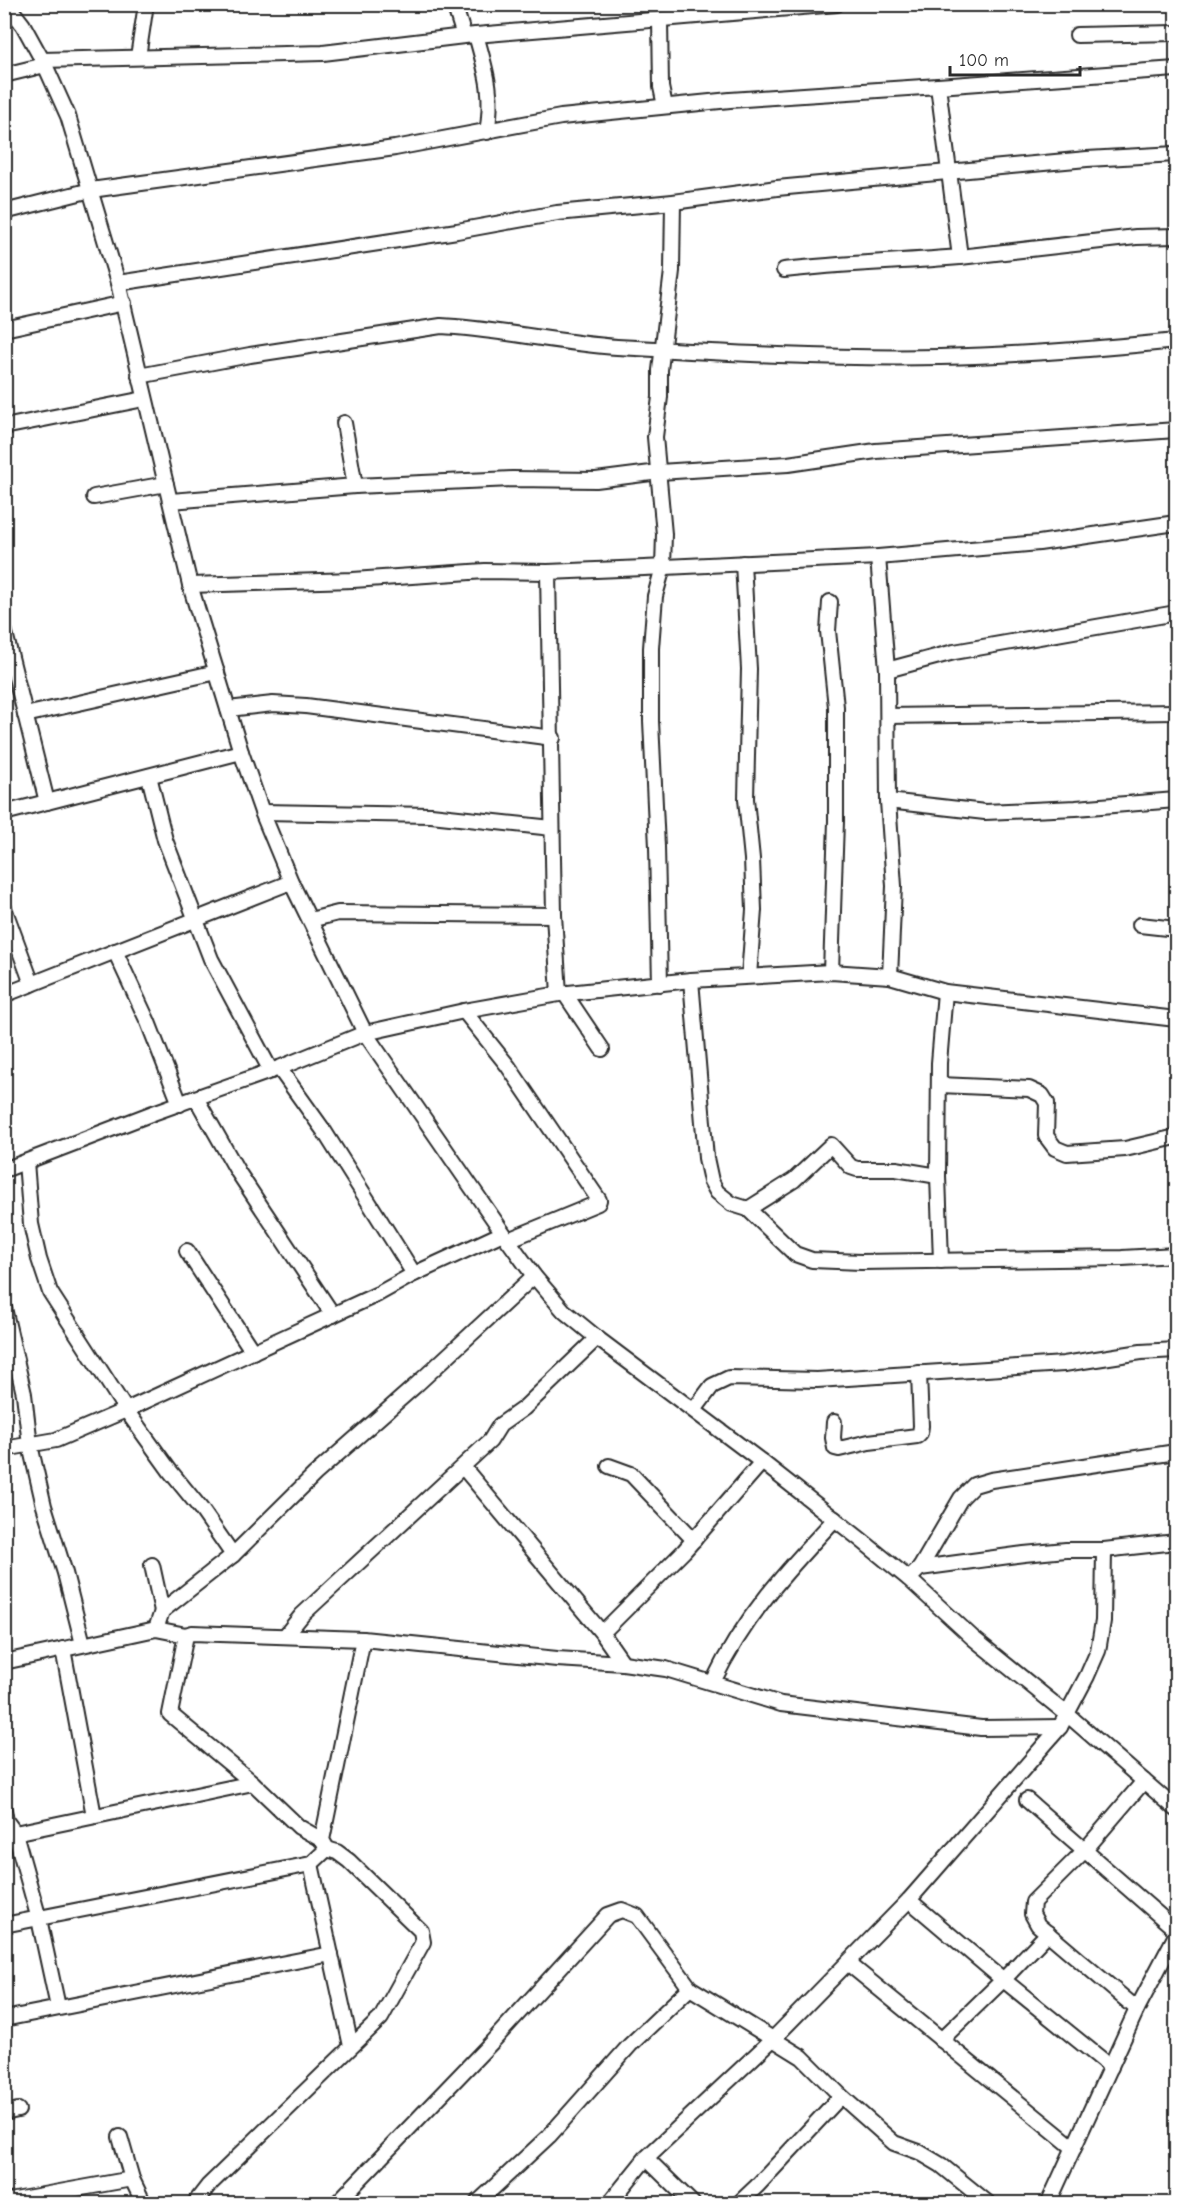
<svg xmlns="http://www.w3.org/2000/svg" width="1181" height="2208" font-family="'Comic Neue',sans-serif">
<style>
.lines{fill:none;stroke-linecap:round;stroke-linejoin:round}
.minor-casing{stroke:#2b2b2b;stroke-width:18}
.minor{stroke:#fff;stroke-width:14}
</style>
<rect width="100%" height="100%" fill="#fff"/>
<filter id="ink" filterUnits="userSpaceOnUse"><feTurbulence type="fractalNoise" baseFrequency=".0167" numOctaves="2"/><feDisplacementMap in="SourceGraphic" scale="12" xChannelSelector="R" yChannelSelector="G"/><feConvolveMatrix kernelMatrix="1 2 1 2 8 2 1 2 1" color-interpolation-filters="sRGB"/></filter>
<g filter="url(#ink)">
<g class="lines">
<g class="minor-casing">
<g id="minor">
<polyline points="7,4 23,25 45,65 68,116 118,283 190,585 241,752 262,812 291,882 365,1033 508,1240 534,1276 564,1311 597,1338 762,1462 860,1539 909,1579 973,1638 1068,1715 1176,1809"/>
<polyline points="454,4 464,36 837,4"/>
<polyline points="660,20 661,87 665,106"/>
<path d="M476,35C486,71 494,95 487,132"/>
<polyline points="1077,35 1176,33"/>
<polyline points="138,57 146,4"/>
<polyline points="42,60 323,53 464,36"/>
<polyline points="4,75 45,65"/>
<polyline points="938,86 1176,69"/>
<path d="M4,212L91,190L395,148L561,117L730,100L938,86L960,257C901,262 842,263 784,270"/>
<polyline points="960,257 1136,237 1176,236"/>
<polyline points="118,283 457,231 557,213 673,202 777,188 1087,159 1176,154"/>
<polyline points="4,329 124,303"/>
<path d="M139,376L250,355L441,326C500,329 558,343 617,347C724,353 833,359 940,357C1019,355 1098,349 1176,341"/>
<polyline points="344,423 355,486"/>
<polyline points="4,427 144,399"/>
<polyline points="94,497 166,484"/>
<polyline points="171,501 355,486 512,479 596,480 659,472 788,464 876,451 1176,430"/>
<polyline points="878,557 887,670 888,801 894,886 890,976"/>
<polyline points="743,563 749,669 746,799 752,859 754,910 749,976"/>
<polyline points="548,572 554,915 559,994"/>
<polyline points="190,585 353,580 485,571 548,572 644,568 878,557 1039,543 1176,523"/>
<polyline points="830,602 828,631 836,707 836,821 831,972"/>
<polyline points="4,629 47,802"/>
<polyline points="887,670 954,652 1176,613"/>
<polyline points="228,709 273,704 306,706 553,738"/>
<polyline points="25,715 217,672"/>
<polyline points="888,716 1176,712"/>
<polyline points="149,776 165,840 211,959 271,1071"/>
<polyline points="888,801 985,812 1076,808 1176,800"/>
<polyline points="262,812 431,815 552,828"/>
<polyline points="4,813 241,752"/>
<polyline points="4,908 32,984"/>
<polyline points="310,920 338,913 554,915"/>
<polyline points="1140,925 1176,929"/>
<polyline points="115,951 148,1022 180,1104"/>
<polyline points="691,980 706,1158 711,1181 717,1192 732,1204 748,1209 795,1254 812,1260 861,1262 1122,1258 1176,1255"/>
<polyline points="660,984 657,847 651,721 651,648 655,596 663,567 664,534 655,437 660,397 660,370 672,271 673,202"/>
<polyline points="565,994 602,1049"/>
<polyline points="4,995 291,882"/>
<polyline points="464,1011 508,1066 599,1200 598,1203 508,1240"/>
<polyline points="279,1068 324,1131 414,1274"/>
<polyline points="940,1085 1029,1089 1042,1095 1047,1103 1046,1136 1055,1148 1067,1153 1125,1149 1176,1137"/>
<polyline points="196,1098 238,1172 333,1315"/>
<polyline points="26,1162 31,1224 39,1259 50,1292 126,1410 170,1471 201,1509 233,1555"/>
<polyline points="4,1170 153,1113 279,1068 365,1033 464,1011 559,994 691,980 831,972 890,976 945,992 1176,1019"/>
<polyline points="748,1209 794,1180 831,1145 851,1167 857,1169 896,1169 938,1176"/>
<polyline points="187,1251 253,1352"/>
<polyline points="941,1261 938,1176 939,1063 945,992"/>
<polyline points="4,1308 24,1394 30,1445 44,1506 65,1573 83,1644"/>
<polyline points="694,1410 712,1386 729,1378 817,1380 1064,1364 1141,1352 1176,1350"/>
<polyline points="834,1422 833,1438 835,1448 839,1449 869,1442 917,1436 920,1433 921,1426 919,1373"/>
<polyline points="4,1449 56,1440 126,1410 378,1294 414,1274 503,1233"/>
<polyline points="609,1466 631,1474 694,1540"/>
<polyline points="463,1467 602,1633 623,1663"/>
<polyline points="152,1565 162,1611"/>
<polyline points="920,1568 1024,1554 1066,1550 1104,1550 1176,1542"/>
<polyline points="909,1579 920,1568 961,1498 974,1485 991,1480 1176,1452"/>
<polyline points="156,1629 162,1611 233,1555 315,1474 415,1386 534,1276"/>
<polyline points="602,1633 684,1551 762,1462"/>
<polyline points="186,1635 170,1714 253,1783 299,1827 322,1840"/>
<polyline points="285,1636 302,1615 490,1441 500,1425 524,1408 597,1338"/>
<polyline points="63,1649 94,1816"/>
<polyline points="4,1662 156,1629 186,1635 192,1633 363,1639 557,1659 623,1663 666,1669 781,1704 981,1728 1060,1727"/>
<path d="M713,1682C744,1617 786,1571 835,1519"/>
<polyline points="1027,1800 1176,1930"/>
<polyline points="4,1810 6,1821 15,1833 253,1783"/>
<polyline points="15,1833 39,1919 58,2007"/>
<polyline points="326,1847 322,1840 363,1639"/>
<polyline points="311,1864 351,2046"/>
<polyline points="909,1900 995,1973 1111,2067"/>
<polyline points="4,1925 311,1864 327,1849 337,1852 349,1861 421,1931 423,1942 381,2018 208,2186 194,2204"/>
<polyline points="849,1964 1074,2148"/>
<polyline points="1137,2009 1038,1925 1032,1914 1033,1902 1085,1850 1144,1781"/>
<polyline points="4,2019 331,1954"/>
<polyline points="941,2040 1003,1980 1048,1933"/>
<polyline points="841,2096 894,2143 919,2152 941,2165 989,2204"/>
<polyline points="4,2113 18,2110"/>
<polyline points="120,2137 132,2179 144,2204"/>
<polyline points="646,2158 693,2204"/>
<polyline points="4,2202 132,2179"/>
<polyline points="336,2204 492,2042 608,1915 622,1910 637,1916 690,1988 802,2057 841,2096 757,2186 738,2204"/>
<polyline points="476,2204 549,2136 630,2045 690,1988"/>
<polyline points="609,2204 646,2158 774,2038 909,1900 1060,1727 1087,1676 1098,1651 1103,1621 1104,1550"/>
<polyline points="1048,2204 1137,2009 1176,1935"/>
</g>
</g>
<use href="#minor" class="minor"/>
</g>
</g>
<rect width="1181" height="2208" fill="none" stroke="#fff" stroke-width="24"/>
<rect x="12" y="12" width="1157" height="2184" fill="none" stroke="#2b2b2b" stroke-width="2" filter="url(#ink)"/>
<path d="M950 66v9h130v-9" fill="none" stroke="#2b2b2b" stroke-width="3"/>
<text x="959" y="66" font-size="18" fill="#2b2b2b" stroke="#ffffff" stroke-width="4.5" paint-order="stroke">100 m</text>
</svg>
